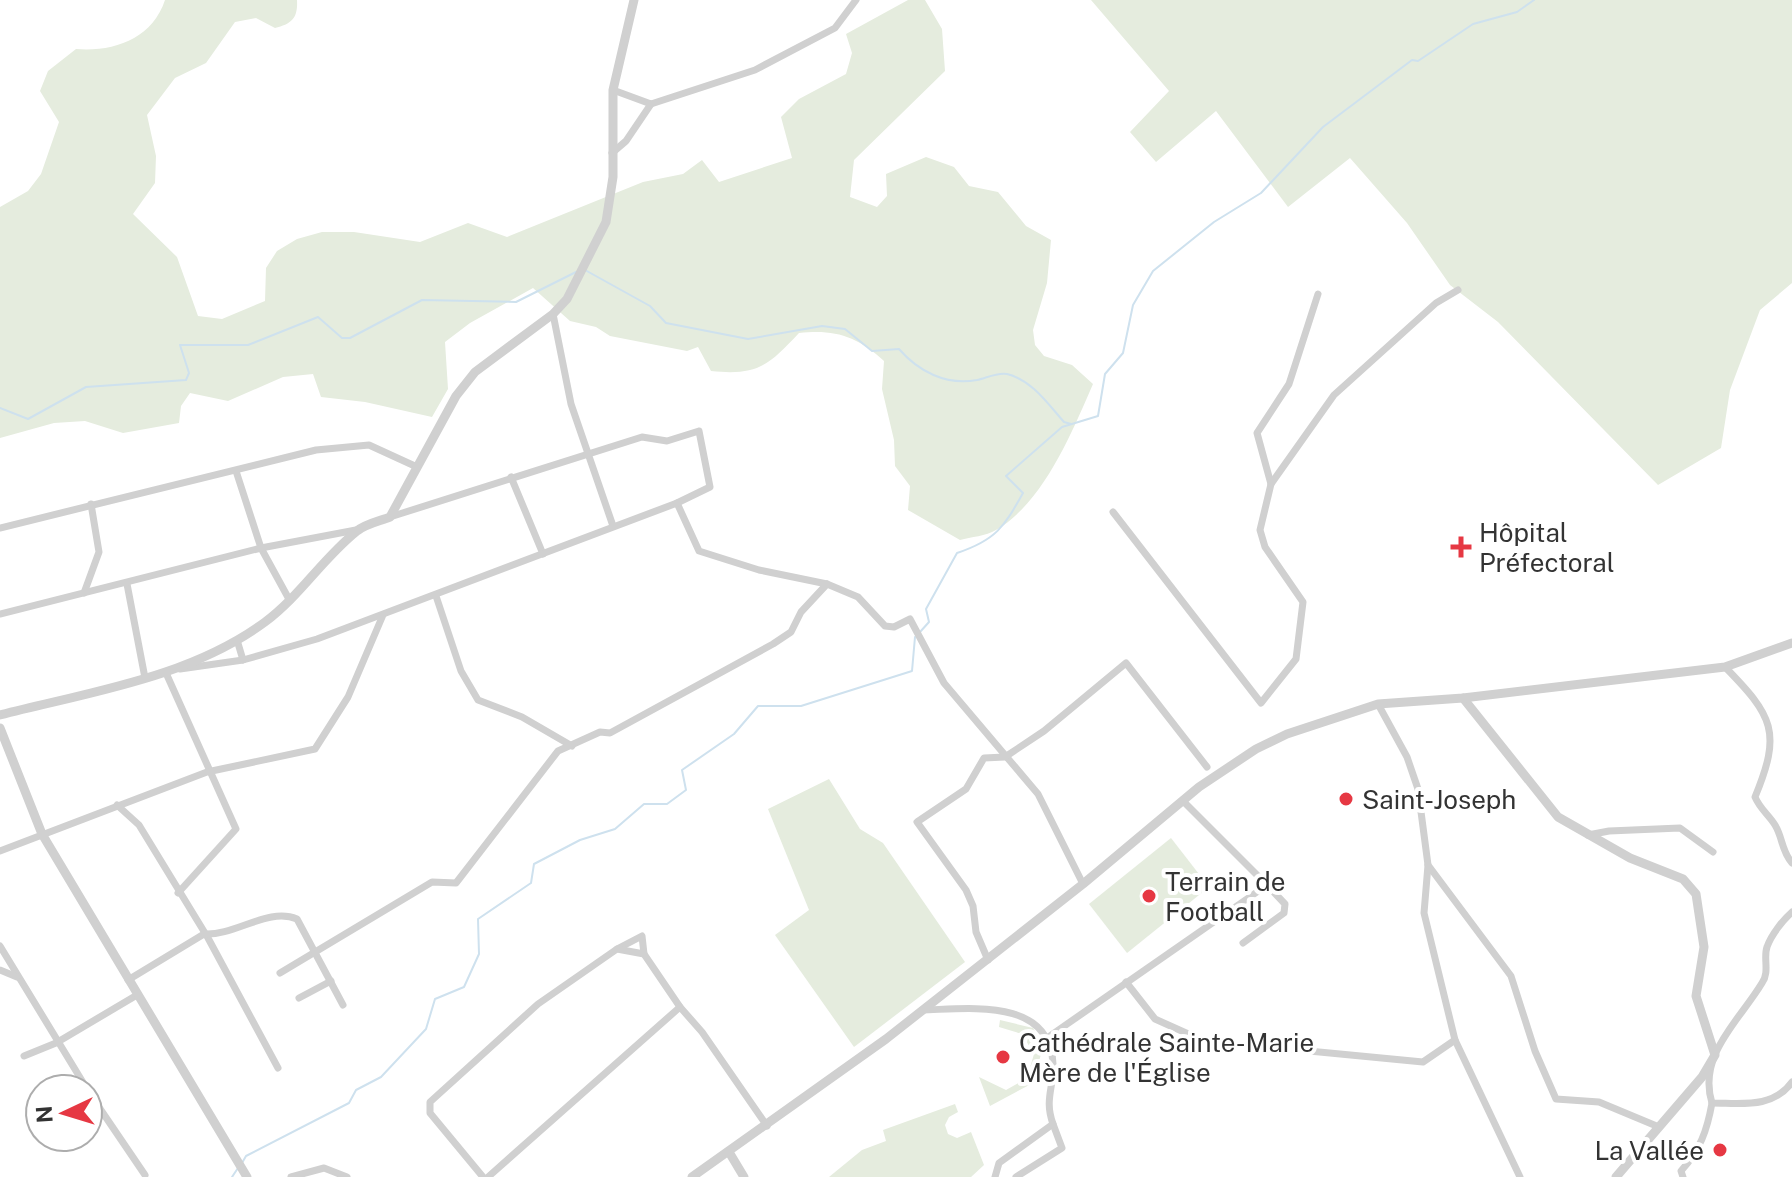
<svg xmlns="http://www.w3.org/2000/svg" width="1792" height="1177" font-family="'Public Sans',sans-serif">
<style>
.green{fill:#e5ecde}
.lines{fill:none;stroke-linecap:round;stroke-linejoin:round}
.stream{stroke:#cee1ee;stroke-width:2}
.minor{stroke:#d0d0d0;stroke-width:7}
.tertiary{stroke:#d0d0d0;stroke-width:9}
.poi-dot{fill:#e63843;stroke:#fff;stroke-width:3}
.labels{text-anchor:middle;dominant-baseline:central;stroke-width:8;stroke-linejoin:round;paint-order:stroke}
.poi-label{font-size:26px;fill:#333;stroke:#fff;text-anchor:start}
</style>
<rect width="100%" height="100%" fill="#fff"/>
<g class="green">
<path d="M165,0H297C298,18 292,24 275,28L256,18L235,22L206,63L175,78L147,115L156,156L155,183L133,214L177,257L198,316L222,319L265,301L266,268L277,251L297,239L322,232H354L420,242L468,223L507,237L643,182L683,174L702,160L719,182L792,158L781,117L799,99L846,74L852,53L846,34L908,0H925L942,29L945,71L854,160L850,197L877,207L887,196L886,174L926,157L954,167L969,186L998,192L1026,226L1051,240L1047,283L1033,330L1035,345L1044,356L1072,365L1093,384C1072,432 1044,502 996,530C986,536 971,537 960,540L908,510L910,486L895,466L894,440L882,389L884,361C857,336 835,329 799,333C769,365 758,376 711,371L698,347L687,351L610,336L596,327L570,321L533,288L470,323L445,342L448,389L432,417L365,402L321,397L313,374L283,377L228,401L190,393L181,406L179,423L123,433L85,421L54,423L0,438V207L28,191L41,174L59,122L40,91L48,71L76,49C114,52 152,39 165,0Z"/>
<polygon points="1091,0 1792,0 1792,283 1760,310 1730,390 1721,448 1658,485 1498,322 1450,285 1407,223 1350,158 1288,207 1216,111 1156,162 1130,132 1169,91"/>
<polygon points="829,779 860,829 883,843 965,962 854,1047 775,935 809,910 768,809"/>
<polygon points="1171,838 1209,887 1127,953 1089,904"/>
<polygon points="1000,1020 1033,1028 1043,1047 1033,1083 990,1106 979,1077 1006,1090 1027,1078 1034,1054 1022,1034 999,1027"/>
<polygon points="955,1104 958,1112 949,1117 945,1125 948,1134 957,1138 971,1132 984,1165 971,1177 829,1177 862,1150 886,1141 883,1130"/>
</g>
<g class="lines">
<g class="stream">
<path d="M585,270L650,306L666,323L748,339L822,326L845,329L872,351L899,349C918,371 946,386 977,380C986,378 998,372 1007,374C1032,380 1048,404 1064,422L1071,424"/>
<polyline points="0,408 28,419 86,387 186,380 189,373 180,345 248,345 318,317 342,338 350,338 422,300 516,302 576,272"/>
<path d="M920,632L929,622L926,609L957,553C996,540 1004,527 1023,493L1006,476L1062,427L1098,416L1105,374L1123,353L1133,305L1153,271L1214,222L1261,193L1323,127L1412,60L1418,61L1473,24L1517,12L1534,0"/>
<polyline points="242,1163 246,1156 349,1103 356,1090 381,1077 426,1029 435,999 464,987 479,954 478,919 531,883 534,864 580,840 615,829 644,804 667,804 686,790 682,770 734,734 758,706 801,706 912,671 915,637"/>
<polyline points="232,1177 238,1168"/>
</g>
<g class="minor">
<polyline points="613,90 651,104 755,70 835,28 856,0"/>
<polyline points="612,153 626,141 651,104"/>
<polyline points="553,314 571,404 613,526"/>
<polyline points="236,471 261,548 290,601"/>
<polyline points="511,477 543,554"/>
<polyline points="1271,484 1334,395 1436,303 1458,290"/>
<polyline points="677,503 699,551 759,570 827,584 858,597 885,626 894,627 910,619 944,683 1038,794 1083,884"/>
<polyline points="1113,512 1261,703 1296,659 1303,602 1265,547 1260,530 1271,484 1257,433 1289,384 1318,294"/>
<polyline points="0,528 316,450 369,445 417,467"/>
<polyline points="127,584 145,678"/>
<polyline points="84,593 99,552 91,504"/>
<polyline points="436,596 461,671 478,700 522,717 572,746"/>
<polyline points="0,614 261,548 356,530"/>
<polyline points="237,640 243,660"/>
<path d="M1725,667C1773,716 1782,732 1755,797C1760,809 1769,815 1775,825C1783,838 1781,850 1792,863"/>
<polyline points="180,669 243,660 317,639 677,503 710,487 699,431 667,441 642,437 390,517"/>
<polyline points="166,673 236,829 178,893"/>
<polyline points="1378,704 1407,757 1418,789 1428,865 1424,913 1455,1040 1520,1177"/>
<polyline points="117,805 139,825 208,938 278,1068"/>
<polyline points="1588,835 1609,831 1680,828 1713,852"/>
<polyline points="0,851 207,772 315,749 348,697 383,615"/>
<polyline points="1428,865 1511,976 1535,1051 1556,1099 1599,1102 1659,1127"/>
<path d="M1792,912C1783,920 1771,935 1767,947C1763,958 1770,972 1762,983C1740,1020 1697,1055 1712,1103C1741,1103 1773,1109 1792,1082"/>
<polyline points="1243,943 1284,913 1285,904 1267,885"/>
<polyline points="0,946 87,1089"/>
<polyline points="617,949 642,936 644,954"/>
<polyline points="988,960 976,932 973,906 966,890 917,822 966,789 984,758 1005,757 1044,731 1126,663 1207,767"/>
<polyline points="0,970 17,977"/>
<polyline points="280,973 432,882 456,883 558,751 600,732 610,733 773,644 791,632 801,612 827,584"/>
<path d="M128,980L204,934C235,936 268,907 297,919L343,1005"/>
<polyline points="1126,982 1155,1019 1204,1041 1423,1062 1455,1040"/>
<polyline points="299,998 331,981"/>
<path d="M922,1010C969,1009 1050,997 1053,1064C1054,1088 1044,1099 1053,1124L999,1163L995,1177"/>
<polyline points="1047,1038 1267,885 1183,801"/>
<polyline points="24,1056 56,1043 137,995"/>
<polyline points="88,1091 145,1175"/>
<polyline points="291,1177 324,1168 347,1177"/>
<polyline points="483,1177 430,1113 430,1102 538,1004 617,949 644,954 680,1007"/>
<polyline points="488,1177 680,1007 702,1032 767,1126"/>
<polyline points="1016,1177 1062,1148 1053,1124"/>
<path d="M1683,1177L1681,1171C1700,1150 1707,1131 1712,1103"/>
</g>
<g class="tertiary">
<polyline points="1463,698 1558,817 1630,858 1683,879 1696,894 1704,947 1696,996 1715,1055 1702,1077 1616,1177"/>
<path d="M0,715C89,692 189,678 265,622C300,596 323,558 357,531C365,524 380,521 390,517L456,396L475,372L553,314L567,299L606,222L613,177V90L634,0"/>
<polyline points="0,728 42,834 247,1177"/>
<polyline points="729,1152 744,1177"/>
<polyline points="692,1177 886,1039 1083,884 1199,787 1256,749 1287,734 1378,704 1463,698 1725,667 1792,643"/>
</g>
</g>
<g class="poi-dot">
<path d="M1457 535h8v8h8v8h-8v8h-8v-8h-8v-8h8z"/>
<circle cx="1346" cy="799" r="8"/>
<circle cx="1149" cy="896" r="8"/>
<circle cx="1003" cy="1057" r="8"/>
<circle cx="1720" cy="1150" r="8"/>
</g>
<g class="labels">
<g class="poi-label">
<text x="1479" y="532">Hôpital<tspan x="1479" dy="30">Préfectoral</tspan></text>
<text x="1362" y="799">Saint-Joseph</text>
<text x="1165" y="881">Terrain de<tspan x="1165" dy="30">Football</tspan></text>
<text x="1019" y="1042">Cathédrale Sainte-Marie<tspan x="1019" dy="30">Mère de l'Église</tspan></text>
<text x="1704" y="1150" text-anchor="end">La Vallée</text>
</g>
</g>
<g transform="translate(64 1113) rotate(266)"><circle r="38" fill="#ffffff" stroke="#adadad" stroke-width="2"/>
<path d="M0-6L14 30L0 20L-14 30Z" fill="#e63843"/>
<text y="-12" font-size="22" font-weight="bold" text-anchor="middle" fill="#333333">N</text>
</g>
</svg>
